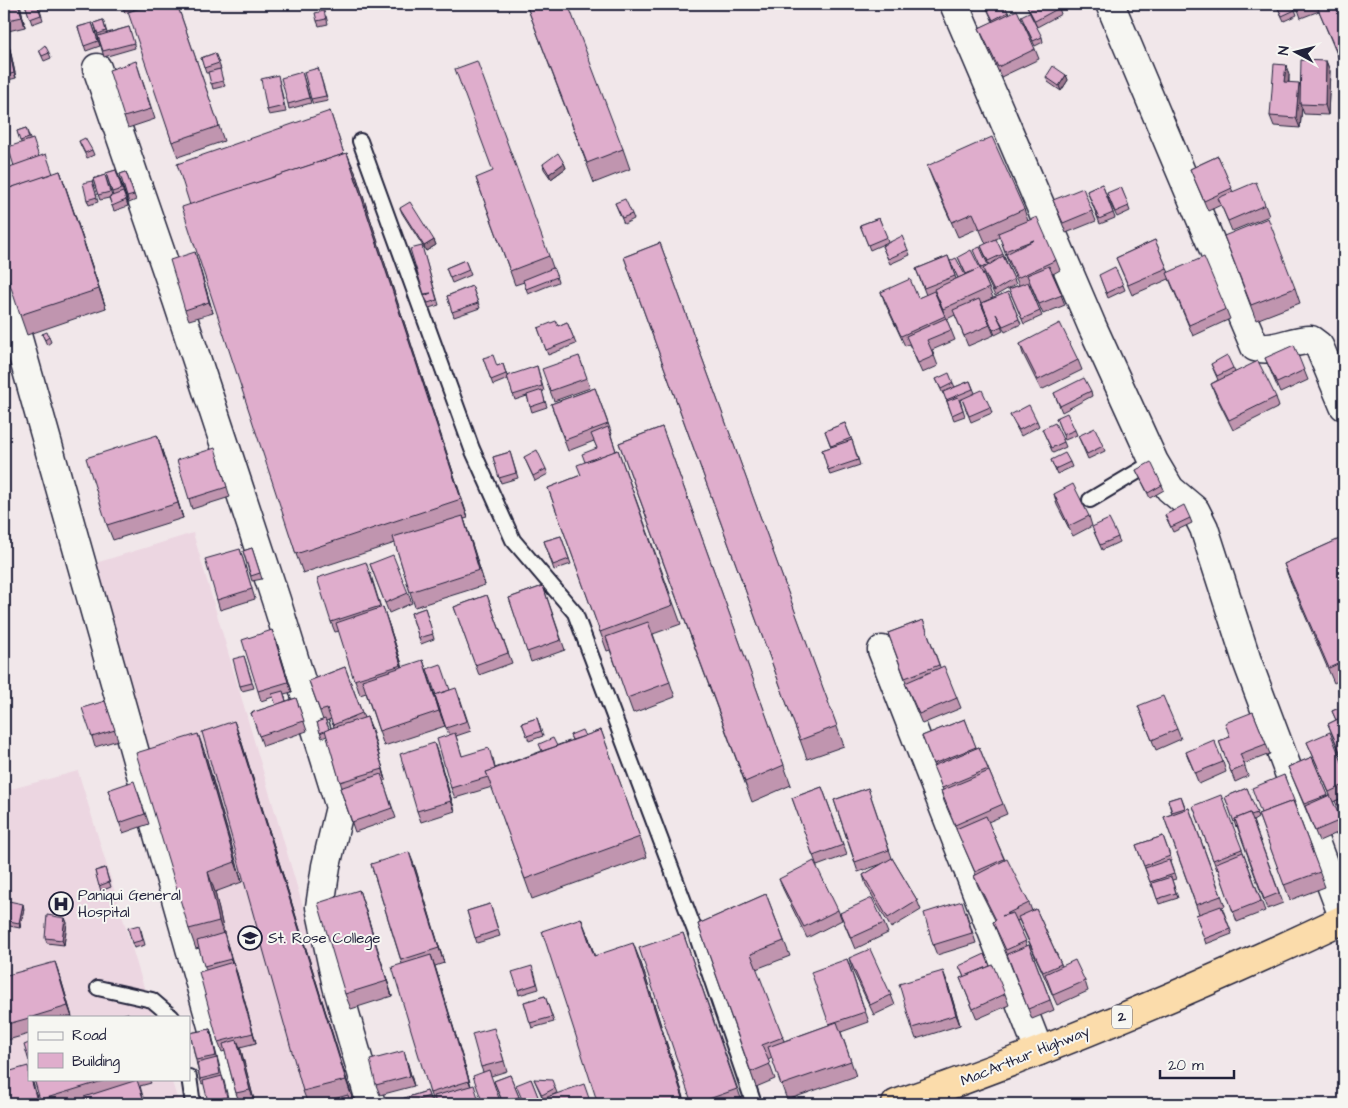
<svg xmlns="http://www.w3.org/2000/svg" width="1348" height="1108" font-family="'Architects Daughter',sans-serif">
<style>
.built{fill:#ecd6e1}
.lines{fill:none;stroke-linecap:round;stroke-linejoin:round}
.lane-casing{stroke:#22223b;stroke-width:18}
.street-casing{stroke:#22223b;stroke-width:31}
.highway-casing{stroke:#22223b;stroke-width:31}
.lane{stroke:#f6f6f2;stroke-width:14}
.street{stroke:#f6f6f2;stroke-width:28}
.highway{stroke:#fbdcab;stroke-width:28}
.wall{fill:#c095af;stroke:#22223b;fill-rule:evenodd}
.shaded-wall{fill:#9c798f;stroke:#22223b}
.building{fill:#dfadcc;stroke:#22223b}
.labels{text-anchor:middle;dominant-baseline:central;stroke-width:4;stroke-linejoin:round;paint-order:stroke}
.shield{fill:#f6f6f2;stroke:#626272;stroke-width:1}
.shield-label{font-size:14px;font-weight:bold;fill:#22223b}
.poi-label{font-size:15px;fill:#22223b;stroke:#f6f6f2;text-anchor:start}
.street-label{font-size:15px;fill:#22223b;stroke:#f6f6f2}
</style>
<rect width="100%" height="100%" fill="#f1e7ea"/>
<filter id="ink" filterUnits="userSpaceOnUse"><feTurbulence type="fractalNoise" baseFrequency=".02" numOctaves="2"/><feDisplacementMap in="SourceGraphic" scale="10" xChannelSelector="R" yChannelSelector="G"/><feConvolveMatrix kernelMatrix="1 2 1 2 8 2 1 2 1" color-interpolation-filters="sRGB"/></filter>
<g filter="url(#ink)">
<g class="built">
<polygon points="193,533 361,1104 233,1104 86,566"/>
<polygon points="78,771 153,1017 29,1017 29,1079 171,1079 179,1104 4,1104 4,791"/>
</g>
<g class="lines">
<g class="lane-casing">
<g id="lane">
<polyline points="360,141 472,449 513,540 575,613 695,931 754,1104"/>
<polyline points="1090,500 1152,463"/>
<polyline points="98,988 152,1000 172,1017"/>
<polyline points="189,1077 193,1104"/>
</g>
</g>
<g class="street-casing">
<g id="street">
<polyline points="954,4 1092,326 1154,462 1170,489 1195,510 1204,528 1247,661 1344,919"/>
<path d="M1110,4L1255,347C1273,353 1292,339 1311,340L1319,346L1344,406"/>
<polyline points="97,68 177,300 276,600 340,807 326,866 320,907 337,986 371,1104"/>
<polyline points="4,289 234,1104"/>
<polyline points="882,650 1039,1051"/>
</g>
</g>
<g class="highway-casing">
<path id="highway" d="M896,1104C1049,1051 1198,988 1344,919"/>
</g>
<use href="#lane" class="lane"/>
<use href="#street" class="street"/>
<use href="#highway" class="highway"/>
</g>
<g class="wall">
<polygon points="4,4 20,4 25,27 4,32"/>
<polygon points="25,4 38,4 43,20 32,24"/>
<polygon points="122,4 133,4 134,10 177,4 224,141 178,157 172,142 131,11 125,13"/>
<polygon points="526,4 623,149 630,169 594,183"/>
<polygon points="985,4 1008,12 1035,49 1039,59 1001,77 983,38 979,28 993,22"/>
<polygon points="1026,4 1059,8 1061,14 1037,27"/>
<polygon points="1276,4 1293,4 1297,15 1284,21"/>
<polygon points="1296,4 1344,4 1344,71 1319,11 1301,18"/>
<polygon points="326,16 328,24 319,26 317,21"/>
<polygon points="103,20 107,33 129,27 135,48 104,57 94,23"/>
<polygon points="1023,22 1042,37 1043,42 1035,46"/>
<polygon points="92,23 100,46 86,51 78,27"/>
<polygon points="4,45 10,49 16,78 4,81"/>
<polygon points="39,50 49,53 51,58 44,61"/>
<polygon points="215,53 221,69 213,71 221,75 225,86 213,89 209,73 206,73 201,58"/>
<polygon points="136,61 155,119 128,128 124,117"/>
<polygon points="1326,61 1330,71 1328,115 1304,114 1302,108 1300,128 1274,126 1270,116 1289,75 1289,83 1301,88"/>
<polygon points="318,68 328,101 313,104 311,99"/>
<polygon points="302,72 311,103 289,109 288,104"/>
<polygon points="1066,75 1068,80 1061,91 1048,82 1046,77"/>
<polygon points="279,80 286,112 269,115 267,110"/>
<polygon points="330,111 344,154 355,172 468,518 464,519 485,585 415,607 410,592 395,543 303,573 296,554 190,205"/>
<polygon points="26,128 30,139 39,157 53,174 60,171 106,308 27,335 20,315 21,142 17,131"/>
<polygon points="79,141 92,150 94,155 87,158 81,146"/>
<polygon points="1218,156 1233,192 1265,205 1269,216 1232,231 1221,205 1208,211 1190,169"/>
<polygon points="564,163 566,168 551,179 544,169 543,164"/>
<polygon points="927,166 1024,209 1028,221 1056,260 1060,270 1053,274 1065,305 1043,314 1030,284 1029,285 1042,316 1024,324 1009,289 1019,285 1009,264 1000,237 986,244 979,228 958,237 933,181"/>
<polygon points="116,170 128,206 114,211 109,198 100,200 93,179 105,175 112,196 113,196 106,173"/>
<polygon points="126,172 136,200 129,203 120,174"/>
<polygon points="476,178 549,256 558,282 528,294 524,282 515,285"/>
<polygon points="92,181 98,202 89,205 87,200"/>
<polygon points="1102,184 1115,218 1100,224 1087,191"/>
<polygon points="1121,187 1130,211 1117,217 1108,199"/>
<polygon points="1053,200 1092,211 1096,221 1066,233"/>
<polygon points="615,203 632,214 634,219 624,224"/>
<polygon points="400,208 434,240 436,245 426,251 402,213"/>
<polygon points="879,218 888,242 870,250 860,225"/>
<polygon points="1224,236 1295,288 1300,303 1256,320"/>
<polygon points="1155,240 1169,273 1226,309 1230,319 1193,336 1169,279 1132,295 1116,258"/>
<polygon points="660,243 844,746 807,759 624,257"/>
<polygon points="882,246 908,250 910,255 890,264"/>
<polygon points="981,246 1003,254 1016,284 995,296 984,273 983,273 993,298 981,303 994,335 968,346 955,315 947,319 936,295 951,330 955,340 932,350 938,366 922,373 909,344 905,346 885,303 881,292 918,298 926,295 916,269 948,256 956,279 958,278 950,261 965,275 966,275 958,257 980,268 989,265"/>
<polygon points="423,251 439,305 429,308 424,294"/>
<polygon points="465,260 471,275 452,283 446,268"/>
<polygon points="198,262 213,313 189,320 185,310"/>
<polygon points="1101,280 1123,285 1125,290 1108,298"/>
<polygon points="472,286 480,308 454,317 447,296"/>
<polygon points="1008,292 1021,324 1005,332 1000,322 1003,331 995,335 982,303"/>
<polygon points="567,322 576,344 548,355 538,328 558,326"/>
<polygon points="42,334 49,337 51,342 47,345"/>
<polygon points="1020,344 1078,360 1082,370 1041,390 1023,354"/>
<polygon points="579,356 590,388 554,401 550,391"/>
<polygon points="483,358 497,366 503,364 508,379 537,366 544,391 542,392 547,407 532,412 527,396 515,400 508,379 493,385"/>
<polygon points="1265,358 1304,370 1308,380 1280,393"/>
<polygon points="1211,364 1233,368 1235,372 1276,397 1279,407 1233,430 1215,394 1211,384 1218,380"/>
<polygon points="936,379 953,383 955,387 970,381 975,393 990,407 992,413 971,422 962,399 960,400 965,416 954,420 944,394 943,394"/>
<polygon points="595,388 612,434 611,435 616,451 618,450 681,624 653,634 675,697 633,713 610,650 607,651 548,488 581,475 585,462 597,448 594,441 568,451 551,404"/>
<polygon points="1091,391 1092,396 1062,412 1054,393"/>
<polygon points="1010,415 1037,421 1039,426 1021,436"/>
<polygon points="1056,418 1075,430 1077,435 1065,440"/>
<polygon points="845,423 853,443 860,465 830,475 822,450 831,447 825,431"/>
<polygon points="662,427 791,785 752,802 619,443"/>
<polygon points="1042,429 1064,442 1066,447 1053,453"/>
<polygon points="157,435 183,518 113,540 107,525"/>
<polygon points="1078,436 1103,446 1105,451 1088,459"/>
<polygon points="510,452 518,478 501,483 493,457"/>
<polygon points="524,457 546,469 548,474 535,481"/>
<polygon points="218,458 230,497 192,509 189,499"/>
<polygon points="1051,460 1070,462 1072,467 1057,474"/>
<polygon points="1136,470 1162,485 1164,490 1150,498"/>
<polygon points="1054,494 1089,516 1092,526 1073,536 1057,505"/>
<polygon points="1165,515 1190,518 1192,523 1173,532"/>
<polygon points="1094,532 1118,537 1119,542 1102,550"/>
<polygon points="561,536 571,564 554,570 544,541"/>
<polygon points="1344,537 1344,678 1334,683 1289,578 1284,564"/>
<polygon points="252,548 262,579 252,581 243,551"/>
<polygon points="240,549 255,599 220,610 217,600"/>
<polygon points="370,564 408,593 412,603 389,613"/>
<polygon points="370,572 381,608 388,622 403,667 428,675 445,726 384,746 366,693 360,695 339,631 335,632 331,622"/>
<polygon points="543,586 565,650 531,662 509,598"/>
<polygon points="487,595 512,663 479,675 454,607"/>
<polygon points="425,608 434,639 421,644 411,613"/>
<polygon points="923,620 940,667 957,698 961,708 922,724 909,693 905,683 906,682 888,633"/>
<polygon points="276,640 292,692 284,694 286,701 296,698 307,731 263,746 251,713 276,705 273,697 261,701 258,691"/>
<polygon points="244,656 254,688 242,691 240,686"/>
<path d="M345,667L364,718L367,717L371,727L386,780L383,781L396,818L355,832L340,788H342L327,736L322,738L317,722L323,720L309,681ZM331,719L334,727L329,729L326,721Z"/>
<polygon points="450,690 460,698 471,731 456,736 462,756 493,758 495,768 572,740 570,735 585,736 601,730 647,857 532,899 492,787 455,798 451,788 449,735 435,695"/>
<polygon points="105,701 118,740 95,747 92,737"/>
<polygon points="1138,706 1177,729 1181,739 1156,750"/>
<polygon points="1344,706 1344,763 1328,724 1336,720 1332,711"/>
<polygon points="1253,712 1270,754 1244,764 1248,776 1235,782 1219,741 1230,737"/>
<polygon points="537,718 543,736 529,741 522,723"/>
<polygon points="965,719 976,748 979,747 1007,814 988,822 1005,860 1029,903 1032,911 1036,909 1062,966 1085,981 1088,991 1057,1005 1019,920 1017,921 1027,946 1029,945 1054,1010 1032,1019 1007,956 997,932 993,922 995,920 978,886 974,876 976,875 944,801 941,791 943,790 922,736"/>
<polygon points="241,740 353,1100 350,1100 351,1104 308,1104 303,1091"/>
<polygon points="1307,742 1344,767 1344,797 1333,802 1341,820 1344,830 1319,841 1288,767 1312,757 1328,796 1330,795"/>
<polygon points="434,743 455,811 421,822 417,811"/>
<polygon points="1186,752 1223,762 1226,772 1199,784"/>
<polygon points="205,753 242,882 215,892 225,937 233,963 237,973 256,1043 240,1047 254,1100 240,1104 236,1093 225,1051 222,1052 218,1042 206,970 199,948 196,949 189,929"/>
<polygon points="1284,775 1325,887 1290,900 1258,814 1261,813"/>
<polygon points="822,787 847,855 817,866 792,798"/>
<polygon points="868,788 892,858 917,900 921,910 891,928 866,885 863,875 882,864 858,872 834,800"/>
<polygon points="1247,788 1258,818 1253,821 1283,903 1267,909 1237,826 1236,827 1225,797"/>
<polygon points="108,790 138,792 149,824 123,833"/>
<polygon points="1181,796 1186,809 1189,808 1225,906 1222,907 1232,934 1206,944 1196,915 1199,914 1164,817 1172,814 1168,800"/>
<polygon points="1193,806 1242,849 1265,911 1237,922 1218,869 1217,870"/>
<polygon points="1163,836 1172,861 1170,862 1176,879 1172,880 1178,898 1159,904 1153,887 1152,887 1136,845"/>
<polygon points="371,864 415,867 444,963 435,966 471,1086 481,1104 434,1104 430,1093 402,964"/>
<polygon points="105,868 111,887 101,891 95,871"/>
<polygon points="779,879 838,910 842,920 807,938 783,889"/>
<polygon points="766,894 790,956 756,969 784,1041 829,1025 847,959 869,1022 841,1032 856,1076 787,1100 772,1058 768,1060 775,1079 756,1087 698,924"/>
<polygon points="4,900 24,909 20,928 4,925"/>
<polygon points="490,904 500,936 477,943 467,911"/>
<polygon points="364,905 392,996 351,1009 345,994"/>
<polygon points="966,912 976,943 937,955 933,945"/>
<polygon points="840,913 884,923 888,933 855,949"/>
<polygon points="65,918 67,923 64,945 47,943 45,938"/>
<polygon points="141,930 145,945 134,948 132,943"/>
<polygon points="683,933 743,1104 692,1104"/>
<polygon points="589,938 594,956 641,963 686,1104 598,1104"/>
<polygon points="849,958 891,995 895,1005 874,1015 852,969"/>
<polygon points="959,966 1005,994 1009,1005 977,1019 960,978 964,977"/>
<polygon points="534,971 539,989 519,995 518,990"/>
<polygon points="4,976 60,976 72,1017 29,1017 29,1034 4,1041"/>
<polygon points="947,981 960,1025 916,1039 912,1028"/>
<polygon points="545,996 554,1022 532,1028 524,1002"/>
<polygon points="210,1029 222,1076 224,1081 229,1102 222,1104 209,1104 204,1083 202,1084 200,1079 190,1033"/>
<polygon points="497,1038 507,1071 491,1076 483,1072 481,1067"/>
<polygon points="404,1051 414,1086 380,1095 376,1085"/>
<polygon points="510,1075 521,1102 515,1104 503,1104 494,1081"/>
<polygon points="34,1079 149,1079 151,1083 140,1086 145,1104 87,1104 86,1103 82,1104 42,1104"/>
<polygon points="531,1079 539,1100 543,1099 534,1079 555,1088 557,1093 550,1096 591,1104 523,1104"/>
<polygon points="427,1091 432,1104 433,1104 386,1104"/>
</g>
<g class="shaded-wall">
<polygon points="18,4 20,4 25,27 22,17"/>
<polygon points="8,44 10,49 16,78 14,73"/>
<polygon points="1326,61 1330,71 1328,115 1325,105"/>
<polygon points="1286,65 1289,75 1288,92 1284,82"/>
<polygon points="1066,75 1068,80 1061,91 1059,86"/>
<polygon points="1299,83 1303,93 1300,104 1302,108 1300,128 1296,118"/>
<polygon points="347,153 355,172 468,518 461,499"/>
<polygon points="564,163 566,168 551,179 549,174"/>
<polygon points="60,171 67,191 106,308 99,289"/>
<polygon points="434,240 436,245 426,251 424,246"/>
<polygon points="195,252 198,262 213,313 209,302"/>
<polygon points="157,435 162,450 183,518 178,503"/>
<polygon points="463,516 468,531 485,585 479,570"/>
<polygon points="383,607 388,622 407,680 401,665"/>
<polygon points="272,630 276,640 292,692 288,682"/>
<polygon points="423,660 445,726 439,711"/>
<polygon points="367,717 371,727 386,780 383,769"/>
<polygon points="234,721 241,740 353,1100 346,1080"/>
<polygon points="198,734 205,753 242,882 235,862"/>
<polygon points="434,743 438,754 455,811 451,801"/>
<polygon points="409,852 415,867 444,963 439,948"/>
<polygon points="208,872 215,892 225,937 234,969 219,921"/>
<polygon points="359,890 364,905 392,996 387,981"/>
<polygon points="23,904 24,909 20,928 19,923"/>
<polygon points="65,918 67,923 64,945 62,940"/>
<polygon points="581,918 589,938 601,976 594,956"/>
<polygon points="633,943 641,963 686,1104 684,1101"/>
<polygon points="431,955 436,970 474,1096 469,1081"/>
<polygon points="55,962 60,976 72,1017 68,1006"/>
<polygon points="233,962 237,973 256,1043 253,1033"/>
<polygon points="943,971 947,981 960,1025 956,1015"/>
<polygon points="210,1029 212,1034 217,1061 216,1056"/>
<polygon points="237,1040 241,1050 254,1100 250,1090"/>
<polygon points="404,1051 407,1061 414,1086 410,1076"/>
<polygon points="31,1079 32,1079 39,1104 38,1104"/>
</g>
<g class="building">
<polygon points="4,4 18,4 22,17 4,21"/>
<polygon points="25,4 37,4 41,15 30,19"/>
<polygon points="122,4 132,4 132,5 123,8"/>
<polygon points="153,4 177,4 219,126 172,142 128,12"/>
<polygon points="526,4 568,4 623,149 587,163"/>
<polygon points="985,4 1004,4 1008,12 993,20"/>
<polygon points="1026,4 1057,4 1059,8 1035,21"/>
<polygon points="1276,4 1293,4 1295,10 1282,16"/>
<polygon points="1296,4 1307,4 1298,7"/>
<polygon points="1316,4 1344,4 1344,69"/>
<polygon points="1017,10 1035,49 998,67 979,28"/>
<polygon points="324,11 326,19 317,21 315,13"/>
<polygon points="1029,12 1042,37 1033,41 1021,16"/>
<polygon points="103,20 106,31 98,34 94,23"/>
<polygon points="92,23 98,41 84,46 78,27"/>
<polygon points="129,27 134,43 103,51 98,36"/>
<polygon points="8,44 14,73 4,76 4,45"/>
<polygon points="45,45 49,53 42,56 39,50"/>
<polygon points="215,53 219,63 204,68 201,58"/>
<polygon points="1301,60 1326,61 1325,105 1300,104"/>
<polygon points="136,61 151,109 124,117 109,70"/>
<polygon points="477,61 549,256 510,271 476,178 493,171 455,69"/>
<polygon points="1274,64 1286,65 1284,82 1299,83 1296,118 1270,116"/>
<polygon points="1053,66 1066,75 1059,86 1046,77"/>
<polygon points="318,68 326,96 311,99 304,72"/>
<polygon points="220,69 223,81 211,84 208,72"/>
<polygon points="302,72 309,98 288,104 281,78"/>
<polygon points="278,75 284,106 267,110 261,79"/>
<polygon points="330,111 344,154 190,205 177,164"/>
<polygon points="26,128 29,138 20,141 17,131"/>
<polygon points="992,137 1024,209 980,229 973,213 952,222 927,166"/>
<polygon points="85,138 92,150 85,153 79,141"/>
<polygon points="33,139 39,157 14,166 8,147"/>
<polygon points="347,153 461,499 296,554 182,207"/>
<polygon points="558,153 564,163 549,174 543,164"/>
<polygon points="46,154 53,174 4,190 4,169"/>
<polygon points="1218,156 1232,188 1204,201 1190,169"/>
<polygon points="116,170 122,189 112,192 106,173"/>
<polygon points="60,171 99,289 20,315 4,266 4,190"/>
<polygon points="126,172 134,195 127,197 120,174"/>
<polygon points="105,175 110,192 98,195 93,179"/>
<polygon points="92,181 97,197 87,200 83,183"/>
<polygon points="1256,182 1265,205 1228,221 1218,198"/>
<polygon points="1102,184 1113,213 1099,219 1087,191"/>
<polygon points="1121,187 1129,206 1115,212 1107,193"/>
<polygon points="1083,188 1092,211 1063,223 1053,200"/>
<polygon points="123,192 126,200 112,206 109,197"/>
<polygon points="625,199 632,214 622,218 615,203"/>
<polygon points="410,202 434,240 424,246 400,208"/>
<polygon points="1037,217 1056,260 1017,278 1006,254 1034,240 1005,251 998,233"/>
<polygon points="879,218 887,237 868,245 860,225"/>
<polygon points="1268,218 1295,288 1251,305 1224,236"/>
<polygon points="902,236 908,250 888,259 882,246"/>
<polygon points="996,239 1003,254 988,261 981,246"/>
<polygon points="1155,240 1167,268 1128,285 1116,258"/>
<polygon points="660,243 837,726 800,740 624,257"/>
<polygon points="422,246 437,300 428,303 424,296 431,293 424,294 410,249"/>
<polygon points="980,247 988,265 981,268 973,250"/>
<polygon points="971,250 980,268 966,274 958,257"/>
<polygon points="195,252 209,302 185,310 170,260"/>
<polygon points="948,256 955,276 924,288 916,269"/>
<polygon points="1003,256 1014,279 994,291 983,269"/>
<polygon points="1204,257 1226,309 1189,325 1167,273"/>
<polygon points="956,258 965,275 958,278 950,261"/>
<polygon points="465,260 469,270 450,278 446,268"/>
<polygon points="1049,266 1062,295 1039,304 1027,275"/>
<polygon points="1115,267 1123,285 1106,293 1099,275"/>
<polygon points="553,268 557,277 526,289 523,280"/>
<polygon points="980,268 989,288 943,309 934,289"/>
<polygon points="910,279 918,298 934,291 945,316 901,336 881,292"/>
<polygon points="1028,282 1040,311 1022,319 1009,289"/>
<polygon points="472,286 478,303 452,312 447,296"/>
<polygon points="1008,292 1019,319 1003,326 996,314 1002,326 993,330 982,303"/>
<polygon points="979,299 990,325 964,336 953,310"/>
<polygon points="946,318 951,330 927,340 934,356 918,363 906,336"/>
<polygon points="556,321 558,326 567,322 574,339 546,350 538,328"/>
<polygon points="1060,323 1078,360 1038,380 1020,344"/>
<polygon points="47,332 49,337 45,340 42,334"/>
<polygon points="1294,345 1304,370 1277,383 1265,358"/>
<polygon points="493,355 497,366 503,364 506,374 491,380 483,358"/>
<polygon points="1227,355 1233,368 1217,376 1211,364"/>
<polygon points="579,356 587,378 550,391 542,369"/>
<polygon points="1258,361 1276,397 1229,420 1211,384"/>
<polygon points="537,366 542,386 513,395 507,376"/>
<polygon points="949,373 953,383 941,389 936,379"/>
<polygon points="1084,378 1091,391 1060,406 1054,393"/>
<polygon points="970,381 973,389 946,400 943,392"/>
<polygon points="595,388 608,424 565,440 551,404"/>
<polygon points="542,390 545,402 530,407 527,395"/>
<polygon points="982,390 990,407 969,416 962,399"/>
<polygon points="958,397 963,410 952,415 947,401"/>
<polygon points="1029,405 1037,421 1019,430 1010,415"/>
<polygon points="1067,413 1075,430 1063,435 1056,418"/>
<polygon points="845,423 851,438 831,446 825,431"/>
<polygon points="1055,423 1064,442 1051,448 1042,429"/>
<polygon points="608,427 616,451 585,462 582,454 597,448 591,434"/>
<polygon points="662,427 784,765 745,782 619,443"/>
<polygon points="1095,428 1103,446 1087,454 1078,436"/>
<polygon points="157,435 178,503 107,525 86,458"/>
<polygon points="852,440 858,460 828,470 822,450"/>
<polygon points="215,448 227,487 189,499 177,460"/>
<polygon points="537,450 546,469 533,476 524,457"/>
<polygon points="618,450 673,605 600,632 548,488 581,475 577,465"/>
<polygon points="510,452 516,473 499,478 493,457"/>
<polygon points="1065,453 1070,462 1055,469 1051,460"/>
<polygon points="1151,462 1162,485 1148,493 1136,470"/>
<polygon points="1073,484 1089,516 1069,526 1054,494"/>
<polygon points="1184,505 1190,518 1171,527 1165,515"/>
<polygon points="463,516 479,570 410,592 393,537"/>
<polygon points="1109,519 1118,537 1100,545 1092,527"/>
<polygon points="561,536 569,559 553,565 544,541"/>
<polygon points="1344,537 1344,661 1329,668 1284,564"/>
<polygon points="252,548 260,573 251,576 243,551"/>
<polygon points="240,549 252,589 217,600 205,559"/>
<polygon points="393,555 408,593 385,603 370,564"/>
<polygon points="366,562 380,606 331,622 317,578"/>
<polygon points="543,586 561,640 527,652 509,598"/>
<polygon points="487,595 508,653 475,665 454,607"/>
<polygon points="383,607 401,665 354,680 336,623"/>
<polygon points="425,608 433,634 419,638 411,613"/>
<polygon points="923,620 939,665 905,678 888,633"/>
<polygon points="648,622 670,682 627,698 606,637"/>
<polygon points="272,630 288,682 258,691 242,640"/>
<polygon points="244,656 252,683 240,686 233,659"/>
<polygon points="423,660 439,711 379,731 362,680"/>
<polygon points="441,664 450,690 436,695 427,669"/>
<polygon points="944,666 957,698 919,714 905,683"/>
<polygon points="345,667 362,713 333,725 327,709 320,711 309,681"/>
<polygon points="456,688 467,721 446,728 435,695"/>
<polygon points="283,691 286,701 276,705 272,694"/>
<polygon points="1163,696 1177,729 1152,740 1138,706"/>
<polygon points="296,698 304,721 259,736 251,713"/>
<polygon points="105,701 115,730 92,737 82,708"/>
<polygon points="1344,706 1344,716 1336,720 1332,711"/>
<polygon points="1253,712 1266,744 1240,754 1245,766 1231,772 1219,741 1230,737 1225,723"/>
<polygon points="1344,716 1344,761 1328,724"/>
<polygon points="367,717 383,769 340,782 325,730"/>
<polygon points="537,718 541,731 527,736 522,723"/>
<polygon points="325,719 329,729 320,733 317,722"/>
<polygon points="965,719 976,747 933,764 922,736"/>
<polygon points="234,721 346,1080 303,1091 202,732"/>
<polygon points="582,730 585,736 572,740 570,735"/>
<polygon points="601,730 640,837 525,879 486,772"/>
<polygon points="1330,732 1344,767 1344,785 1329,792 1307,742"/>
<polygon points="455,733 462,756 489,748 495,769 486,772 488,777 451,788 437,739"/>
<polygon points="198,734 235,862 208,872 219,921 189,929 136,753"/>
<polygon points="553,738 557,746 542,751 539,744"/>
<polygon points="1214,740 1223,762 1195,773 1186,752"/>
<polygon points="434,743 451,801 417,811 400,754"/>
<polygon points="979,747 988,769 942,788 933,766"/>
<polygon points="1312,757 1328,795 1304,804 1288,767"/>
<polygon points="989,771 1003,804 955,825 941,791"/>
<polygon points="381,774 392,808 352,822 340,788"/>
<polygon points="1284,775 1295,803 1294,804 1293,801 1261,813 1252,788"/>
<polygon points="134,781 145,814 119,823 108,790"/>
<polygon points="822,787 843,845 813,856 792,798"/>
<polygon points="868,788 889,850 855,862 834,800"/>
<polygon points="1247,788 1257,813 1251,815 1250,813 1235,819 1236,821 1234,822 1225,797"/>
<polygon points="1221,795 1242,849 1213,860 1193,806"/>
<polygon points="1330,795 1341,820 1315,831 1305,806"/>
<polygon points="1181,796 1185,808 1172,812 1168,800"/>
<polygon points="1344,798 1344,822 1335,801"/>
<polygon points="1293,801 1320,872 1284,885 1258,814"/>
<polygon points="1189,808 1221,896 1196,905 1164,817"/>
<polygon points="1250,813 1279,893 1264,899 1235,819"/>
<polygon points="986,816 1004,859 975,872 956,829"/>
<polygon points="1163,836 1170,856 1144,866 1136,845"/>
<polygon points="409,852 439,948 401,960 371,864"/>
<polygon points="1243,852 1261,901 1233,912 1216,863"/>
<polygon points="892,858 917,900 888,918 863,875"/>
<polygon points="1007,859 1029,903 1002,916 1013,913 1026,941 1006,950 993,922 996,920 974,876"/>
<polygon points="1169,860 1174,874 1150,882 1145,868"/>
<polygon points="814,861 838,910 804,927 779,879"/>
<polygon points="105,868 109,882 99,886 95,871"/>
<polygon points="1171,877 1176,893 1157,899 1152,883"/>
<polygon points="359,890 387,981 345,994 318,903"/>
<polygon points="766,894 784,941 751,954 783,1037 762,1045 770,1064 751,1072 698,924"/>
<polygon points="872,898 884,923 851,938 840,913"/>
<polygon points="4,900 23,904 19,923 4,920"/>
<polygon points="962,901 972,933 933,945 924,913"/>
<polygon points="490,904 498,930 475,938 467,911"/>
<polygon points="1221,906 1230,929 1204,939 1196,915"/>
<polygon points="1036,909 1061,964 1043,972 1018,917"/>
<polygon points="47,915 65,918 62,940 45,938"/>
<polygon points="581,918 594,956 633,943 684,1101 675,1104 598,1104 542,931"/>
<polygon points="139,925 143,940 132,943 128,928"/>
<polygon points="224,933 231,959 204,966 197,941"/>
<polygon points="683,933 737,1089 695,1104 692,1104 639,948"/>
<polygon points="1029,945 1050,1000 1028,1009 1007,954"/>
<polygon points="870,949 891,995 870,1005 849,958"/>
<polygon points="985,954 990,966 964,977 959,966"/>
<polygon points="431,955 469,1081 430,1093 392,967"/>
<polygon points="847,959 865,1012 829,1024 811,972"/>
<polygon points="1075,960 1085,981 1053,995 1045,974"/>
<polygon points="55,962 68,1006 32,1017 29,1017 29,1018 4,1025 4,976"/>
<polygon points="233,962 253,1033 218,1042 199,972"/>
<polygon points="993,965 1005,994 973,1009 960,978"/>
<polygon points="532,966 537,984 518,990 512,972"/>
<polygon points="943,971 956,1015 912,1028 899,984"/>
<polygon points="545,996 552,1017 530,1023 524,1002"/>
<polygon points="128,1013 130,1017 115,1017"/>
<polygon points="837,1022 851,1061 781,1085 768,1047"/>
<polygon points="494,1028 504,1061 481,1067 472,1034"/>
<polygon points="210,1029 216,1056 196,1060 190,1033"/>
<polygon points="237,1040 250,1090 236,1093 223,1044"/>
<polygon points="29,1043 29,1061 24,1045"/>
<polygon points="404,1051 410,1076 376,1085 370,1060"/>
<polygon points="217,1058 220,1074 200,1079 197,1063"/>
<polygon points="28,1066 29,1070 29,1079 31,1079 38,1104 4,1104 4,1073"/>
<polygon points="489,1070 501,1104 483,1104 473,1076"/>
<polygon points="510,1075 519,1097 503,1103 494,1081"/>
<polygon points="222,1076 227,1097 208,1102 203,1081"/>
<polygon points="34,1079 109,1079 40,1100"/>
<polygon points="531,1079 539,1099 526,1104 524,1104 516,1085"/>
<polygon points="534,1079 552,1080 555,1088 542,1095"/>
<polygon points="137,1080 145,1104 87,1104 84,1097"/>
<polygon points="584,1084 591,1104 528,1104"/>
<polygon points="474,1085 480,1104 436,1104 434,1096"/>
<polygon points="427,1091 429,1096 418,1100 419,1104 386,1104"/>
<polygon points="348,1095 350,1104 323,1104 322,1102"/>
</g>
</g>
<defs>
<g id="hospital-ring" transform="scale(1.25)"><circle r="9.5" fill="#f6f6f2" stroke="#22223b" stroke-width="1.5"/><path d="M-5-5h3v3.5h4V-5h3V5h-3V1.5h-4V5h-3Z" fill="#22223b"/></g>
<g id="university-ring" transform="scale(1.25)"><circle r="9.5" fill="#f6f6f2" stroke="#22223b" stroke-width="1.5"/><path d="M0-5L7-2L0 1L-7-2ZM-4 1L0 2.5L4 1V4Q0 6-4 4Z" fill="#22223b"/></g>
</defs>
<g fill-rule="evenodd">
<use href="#hospital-ring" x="61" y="904"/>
<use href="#university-ring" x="250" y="938"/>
</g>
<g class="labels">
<rect class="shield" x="1112" y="1005.5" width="20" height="23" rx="4"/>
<g class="shield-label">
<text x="1122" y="1017">2</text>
</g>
<g class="poi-label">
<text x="78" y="895">Paniqui General<tspan x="78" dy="17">Hospital</tspan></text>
<text x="268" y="938">St. Rose College</text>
</g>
<g class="street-label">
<text transform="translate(1025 1056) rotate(-22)">MacArthur Highway</text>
</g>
</g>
<rect width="1348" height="1108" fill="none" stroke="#f6f6f2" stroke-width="20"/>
<rect x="10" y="10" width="1328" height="1088" fill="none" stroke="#22223b" stroke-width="2" filter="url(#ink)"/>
<rect x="28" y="1016" width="162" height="65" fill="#f6f6f2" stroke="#a1a1a9"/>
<rect x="38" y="1032" width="25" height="8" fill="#f6f6f2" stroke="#a1a1a9"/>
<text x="72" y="1040" font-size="15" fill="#22223b">Road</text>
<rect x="38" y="1053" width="25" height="15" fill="#dfadcc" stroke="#a1a1a9"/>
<text x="72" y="1066" font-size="15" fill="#22223b">Building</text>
<g transform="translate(1296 52) rotate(277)" stroke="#f6f6f2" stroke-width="4" paint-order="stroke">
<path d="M0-4L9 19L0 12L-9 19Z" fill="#22223b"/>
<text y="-8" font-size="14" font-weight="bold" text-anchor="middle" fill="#22223b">N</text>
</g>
<path d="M1160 1070v8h74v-8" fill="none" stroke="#22223b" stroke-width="2.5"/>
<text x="1168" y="1070" font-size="15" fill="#22223b" stroke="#f6f6f2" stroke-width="4" paint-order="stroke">20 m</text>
</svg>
